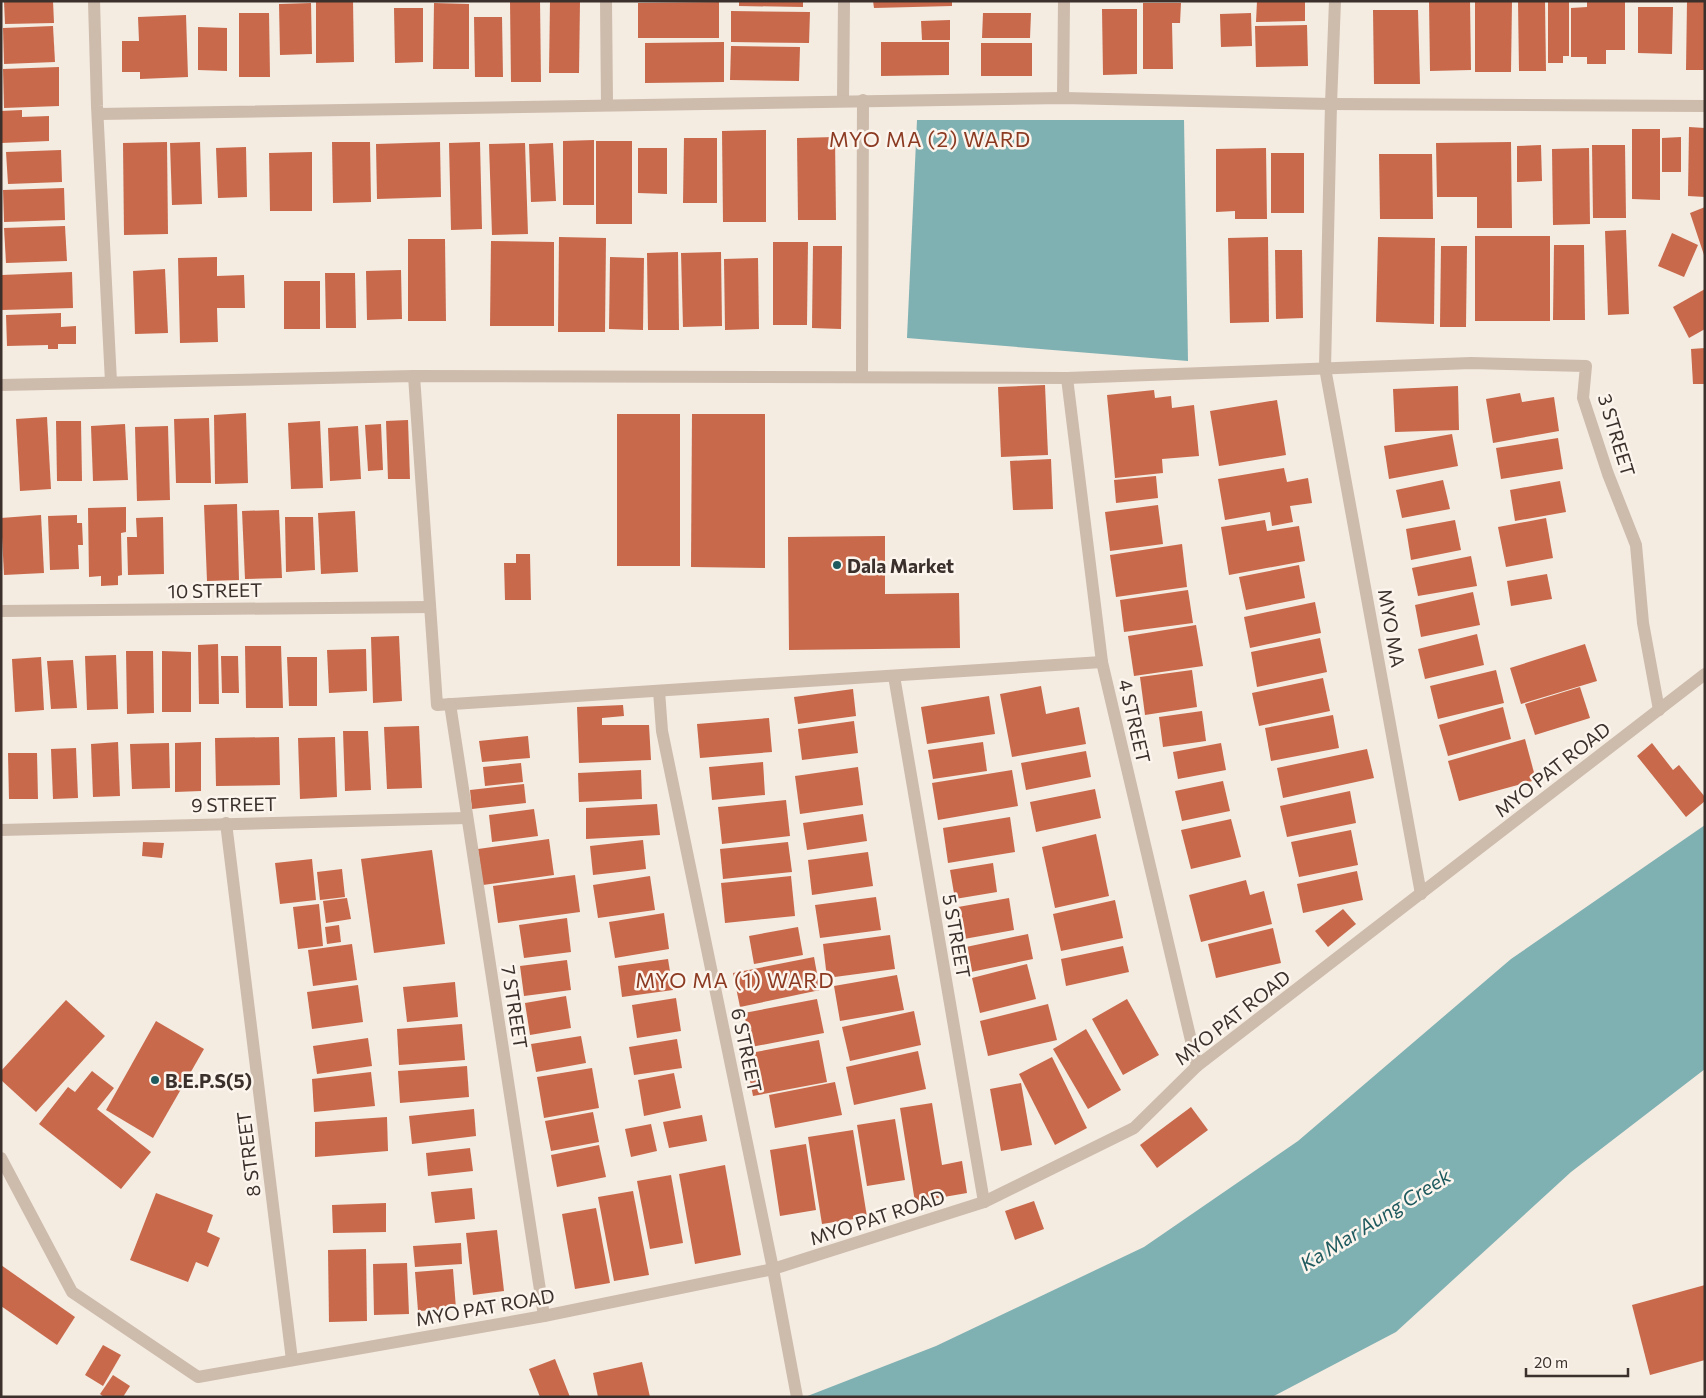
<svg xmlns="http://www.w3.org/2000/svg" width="1706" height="1398" font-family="Commissioner,sans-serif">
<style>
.water{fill:#7fb0b2}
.building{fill:#c8694b}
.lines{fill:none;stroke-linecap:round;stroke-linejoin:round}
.minor{stroke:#cdbbac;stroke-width:12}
.poi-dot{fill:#1f5a5e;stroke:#fbf5ee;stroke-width:2}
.labels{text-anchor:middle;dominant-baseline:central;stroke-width:5;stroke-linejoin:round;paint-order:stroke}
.street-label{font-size:19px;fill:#3b302b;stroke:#fbf5ee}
.poi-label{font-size:19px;font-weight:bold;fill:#3b302b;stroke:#fbf5ee;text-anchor:start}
.water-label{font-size:20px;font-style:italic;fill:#1f5a5e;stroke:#fbf5ee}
.quarter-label{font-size:21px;letter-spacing:1px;fill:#8c3b22;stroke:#fbf5ee}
</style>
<rect width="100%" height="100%" fill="#f4ebe1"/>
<g class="water">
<polygon points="917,120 1184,120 1188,361 907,338"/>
<polygon points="1705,825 1705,1069 1571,1172 1396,1332 1272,1397 805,1397 936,1346 1144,1247 1298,1141 1511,959"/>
</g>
<g class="building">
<polygon points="4,1 53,1 54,23 5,24"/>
<polygon points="316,1 353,1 354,62 316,63"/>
<polygon points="540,1 541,82 511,82 510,2"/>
<polygon points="550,1 580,1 579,73 549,73"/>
<polygon points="739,1 803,1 803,7 739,6"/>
<polygon points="873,1 952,1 952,6 874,8"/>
<polygon points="1257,1 1305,1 1305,21 1256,22"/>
<polygon points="1429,1 1470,1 1471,70 1430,71"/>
<polygon points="1475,1 1512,1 1511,72 1475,72"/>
<polygon points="1518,1 1545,1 1546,71 1519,71"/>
<polygon points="1587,1 1625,1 1625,50 1606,50 1606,64 1587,64 1587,57 1571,57 1571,8 1587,7"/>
<polygon points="1687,1 1705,1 1705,70 1686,70"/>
<polygon points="719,2 719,38 638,38 638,3"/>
<polygon points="1548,2 1569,2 1569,56 1563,56 1563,63 1548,63"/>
<polygon points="311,3 312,54 280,55 279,4"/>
<polygon points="434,3 469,4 469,69 433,69"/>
<polygon points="1143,3 1181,3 1180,23 1172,23 1173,69 1143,69"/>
<polygon points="1638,7 1673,7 1672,54 1638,53"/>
<polygon points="394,8 423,8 423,62 395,63"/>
<polygon points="1102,9 1137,9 1137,74 1103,75"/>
<polygon points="1373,10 1418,10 1420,84 1374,84"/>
<polygon points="731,11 810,12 809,43 731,42"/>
<polygon points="239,13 269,13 270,77 239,77"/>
<polygon points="983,13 1031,13 1030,38 982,38"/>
<polygon points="1251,13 1252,46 1221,47 1220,14"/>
<polygon points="186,15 188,77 140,79 140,72 122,72 122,41 139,41 138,17"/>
<polygon points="474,17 502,17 503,77 475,77"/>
<polygon points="950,20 950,40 922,40 921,21"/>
<polygon points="1307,25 1308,66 1256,67 1255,26"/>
<polygon points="53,26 55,62 4,64 3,28"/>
<polygon points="198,27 227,28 227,71 198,70"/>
<polygon points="724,42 724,82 645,83 645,43"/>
<polygon points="881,42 949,42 949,75 881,76"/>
<rect x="981" y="43" width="51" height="33"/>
<polygon points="731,46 800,47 799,81 730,80"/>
<polygon points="59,67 59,106 4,108 3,69"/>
<polygon points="22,110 22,117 49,116 49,141 1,143 1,111"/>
<polygon points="1689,127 1705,128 1705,197 1688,196"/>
<polygon points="1632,129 1660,129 1660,200 1632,199"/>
<polygon points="766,130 766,222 723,222 722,131"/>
<polygon points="835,137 836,220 798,220 797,138"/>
<polygon points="1681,137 1681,172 1662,172 1662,138"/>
<polygon points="684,138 717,138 717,203 683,203"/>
<polygon points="594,140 594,205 563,205 563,141"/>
<rect x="596" y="141" width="36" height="83"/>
<polygon points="167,142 168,234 124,235 123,143"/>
<polygon points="200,142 202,204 172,205 170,143"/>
<polygon points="332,142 370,142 371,202 333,203"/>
<polygon points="440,142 441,197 377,199 376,144"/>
<polygon points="480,142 482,229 451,230 449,143"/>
<polygon points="1511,142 1512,228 1477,228 1477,197 1437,197 1436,143"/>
<polygon points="525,143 528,234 492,235 489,144"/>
<polygon points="553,143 556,201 531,202 529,144"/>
<polygon points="1541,145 1542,181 1517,182 1517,146"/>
<polygon points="1592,145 1625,145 1626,218 1593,218"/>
<polygon points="246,147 247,197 218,198 216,148"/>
<polygon points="638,148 667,148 667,194 638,193"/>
<polygon points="1266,148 1267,219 1235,219 1235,211 1216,212 1216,149"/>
<polygon points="1589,148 1590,224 1553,225 1552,149"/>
<polygon points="61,150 62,182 8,184 6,152"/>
<polygon points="312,152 312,211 270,211 269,153"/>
<rect x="1271" y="153" width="33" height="60"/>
<polygon points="1379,154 1432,154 1433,219 1380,219"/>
<polygon points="64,188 65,220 4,222 3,190"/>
<polygon points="1705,207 1705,255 1704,255 1690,213"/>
<polygon points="65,226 67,261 6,263 4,228"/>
<polygon points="1626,230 1629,314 1608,315 1605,231"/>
<polygon points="1672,233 1698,245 1684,277 1658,266"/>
<rect x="1475" y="236" width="75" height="85"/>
<polygon points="559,237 606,238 605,332 558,332"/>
<polygon points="1268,237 1269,322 1230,323 1228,238"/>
<polygon points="1378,237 1435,238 1434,324 1376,322"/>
<polygon points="408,239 445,239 446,321 408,321"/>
<polygon points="491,241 554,242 554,326 490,326"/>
<polygon points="773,242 808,242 807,325 773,325"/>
<polygon points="1554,245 1584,245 1585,320 1553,320"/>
<polygon points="813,246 842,246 841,329 812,328"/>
<polygon points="1441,246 1467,246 1466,327 1440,327"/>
<polygon points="1275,250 1302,250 1303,318 1276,319"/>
<polygon points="678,252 679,330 648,330 647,253"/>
<polygon points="721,252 722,326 683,327 681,253"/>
<polygon points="217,257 217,276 244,275 245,308 217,308 218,342 180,343 178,258"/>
<polygon points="610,257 644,258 643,330 609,329"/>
<polygon points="758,258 759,329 725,330 724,259"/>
<polygon points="165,269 168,333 135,334 133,271"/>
<polygon points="401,270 402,319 367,320 366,271"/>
<polygon points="72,272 73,308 2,310 2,275"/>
<polygon points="325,273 355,273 356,328 326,328"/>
<rect x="284" y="281" width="36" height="48"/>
<polygon points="1705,289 1705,329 1689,338 1673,307"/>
<polygon points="61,313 61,327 76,326 76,344 58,344 58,349 48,349 48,345 7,346 6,315"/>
<polygon points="1705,348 1705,384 1693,384 1691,349"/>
<polygon points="1045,385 1048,455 1001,457 998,387"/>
<polygon points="1458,386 1459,430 1395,432 1393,389"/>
<polygon points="1154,390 1155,398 1171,396 1172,408 1194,405 1199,456 1162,459 1163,473 1115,478 1107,395"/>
<polygon points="1520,393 1522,402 1554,397 1559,431 1493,443 1486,399"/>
<polygon points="1277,400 1286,455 1219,466 1210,411"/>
<polygon points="246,413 248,483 215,484 214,415"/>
<rect x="617" y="414" width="63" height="152"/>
<polygon points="692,414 765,414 765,568 691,567"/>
<polygon points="47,417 51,489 20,491 16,419"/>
<polygon points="209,418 211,483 176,483 174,419"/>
<polygon points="408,420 410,479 388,479 386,421"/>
<polygon points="56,421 81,421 82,481 57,481"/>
<polygon points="320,421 323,488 291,489 288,423"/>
<polygon points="125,424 128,480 93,481 91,426"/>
<polygon points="381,424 383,470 368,471 365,425"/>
<polygon points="168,426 170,500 137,501 135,427"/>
<polygon points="358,426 361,479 330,481 328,428"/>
<polygon points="1452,434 1458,466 1389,479 1384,446"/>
<polygon points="1558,438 1563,469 1501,479 1496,448"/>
<polygon points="1051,459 1053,509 1013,510 1010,461"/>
<polygon points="1284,468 1287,482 1308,478 1312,503 1290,506 1293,522 1272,526 1270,512 1225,520 1218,479"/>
<polygon points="1156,476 1158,498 1116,503 1114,480"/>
<polygon points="1443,480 1450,509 1402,518 1396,490"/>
<polygon points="1560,481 1566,512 1515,521 1510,490"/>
<polygon points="237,504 239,580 207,581 204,505"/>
<polygon points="1158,505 1163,544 1110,551 1105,512"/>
<polygon points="126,507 126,532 121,533 122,575 118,576 118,585 101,586 101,576 89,577 88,508"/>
<polygon points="279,510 282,578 245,579 242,511"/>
<polygon points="355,511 358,572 321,574 318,513"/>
<polygon points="41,515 44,573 4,575 1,518"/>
<polygon points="77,515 77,523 82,523 83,545 78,545 79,569 50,570 48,516"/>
<polygon points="163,517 164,574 128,575 127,537 137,537 136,518"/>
<polygon points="285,517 313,517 315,570 286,572"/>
<polygon points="1546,518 1553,558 1506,567 1498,527"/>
<polygon points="1265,520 1267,531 1299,526 1305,561 1229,575 1221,527"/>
<polygon points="1455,520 1461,550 1411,560 1406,529"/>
<polygon points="885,536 885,594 959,593 960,648 789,650 788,537"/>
<polygon points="1182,544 1187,587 1116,597 1110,555"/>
<polygon points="516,554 530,554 531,600 505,600 504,563 516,563"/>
<polygon points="1471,556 1477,586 1418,596 1412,568"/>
<polygon points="1299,565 1305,598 1246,610 1239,577"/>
<polygon points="1547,574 1552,599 1511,606 1507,581"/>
<polygon points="1188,590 1193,623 1124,632 1120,600"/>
<polygon points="1473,592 1480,625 1421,637 1415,605"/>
<polygon points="1315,602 1321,633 1250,648 1244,617"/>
<polygon points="1196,625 1203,666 1134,676 1128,636"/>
<polygon points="1477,634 1484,665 1425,679 1418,649"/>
<polygon points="399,636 402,701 373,703 371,637"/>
<polygon points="1320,638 1327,672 1257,687 1251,652"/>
<polygon points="218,644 219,704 199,704 198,645"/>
<polygon points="1585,644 1597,681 1521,704 1510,668"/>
<polygon points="245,646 281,646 283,708 246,708"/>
<polygon points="366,649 367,691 329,693 327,650"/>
<polygon points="126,651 153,651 154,713 127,714"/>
<polygon points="162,651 191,652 191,712 162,712"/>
<polygon points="116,655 118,709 87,710 85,656"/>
<polygon points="221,656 238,656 239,693 222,693"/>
<polygon points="41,657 44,710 15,712 12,659"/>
<polygon points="287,657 317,657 317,706 289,706"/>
<polygon points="73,660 77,708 51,709 47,661"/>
<polygon points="1192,670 1197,707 1145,715 1140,677"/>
<polygon points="1496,670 1504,703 1438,719 1430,686"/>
<polygon points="1323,678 1330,711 1259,726 1252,693"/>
<polygon points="1041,686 1046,714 1079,707 1086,744 1012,757 1000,694"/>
<polygon points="1580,687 1590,718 1535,735 1525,704"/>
<polygon points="853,689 856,716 798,724 794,697"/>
<polygon points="989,696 995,734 927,744 921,707"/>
<polygon points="623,705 624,716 602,718 602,725 649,725 651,760 579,763 577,707"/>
<polygon points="1503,707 1511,739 1448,756 1439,725"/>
<polygon points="1202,711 1206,741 1163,747 1159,717"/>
<polygon points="1333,715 1339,748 1271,761 1265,728"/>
<polygon points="769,718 772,752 700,758 697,724"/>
<polygon points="854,721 858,753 802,760 798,729"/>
<polygon points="419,726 422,788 387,789 384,727"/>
<polygon points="343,731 368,731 371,790 345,791"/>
<polygon points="528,736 530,758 482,762 479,741"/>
<polygon points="279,737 280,785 216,786 215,738"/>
<polygon points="335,737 337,797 300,799 298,738"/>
<polygon points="1525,739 1536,780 1459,801 1448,761"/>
<polygon points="118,742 120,796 93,797 91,744"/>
<polygon points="201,742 201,791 175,792 175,743"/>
<polygon points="983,742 987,771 933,779 928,750"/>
<polygon points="169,743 170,788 132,789 130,744"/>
<polygon points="1221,743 1226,770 1178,779 1173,752"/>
<polygon points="1652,743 1673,770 1679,765 1705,797 1705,801 1686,817 1637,756"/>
<polygon points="76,748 78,798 53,799 51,749"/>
<polygon points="1367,749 1374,778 1283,798 1277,768"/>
<polygon points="1086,751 1091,777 1026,790 1021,763"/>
<polygon points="8,753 37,753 38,799 9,799"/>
<polygon points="763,762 765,795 712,800 709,767"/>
<polygon points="521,763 523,782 485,786 483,767"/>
<polygon points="858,767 863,805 800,814 795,776"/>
<polygon points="641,770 642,799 579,802 578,773"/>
<polygon points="1012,770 1018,806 938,820 932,783"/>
<polygon points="1223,781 1230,811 1182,821 1175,791"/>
<polygon points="524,784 526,803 472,809 470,790"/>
<polygon points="1095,789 1101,818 1036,832 1030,802"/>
<polygon points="1350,791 1356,823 1287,837 1280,806"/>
<polygon points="786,800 790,836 722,844 718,807"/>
<polygon points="657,804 660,835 586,839 586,808"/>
<polygon points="534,809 538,836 492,842 489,815"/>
<polygon points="863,814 867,841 807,850 803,823"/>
<polygon points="1010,817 1015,852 948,863 943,828"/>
<polygon points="1231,819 1241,857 1191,869 1181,830"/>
<polygon points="1351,830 1358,865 1299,877 1291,842"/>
<polygon points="1096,834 1109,896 1055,908 1042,847"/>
<polygon points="549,839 554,875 483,885 478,849"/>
<polygon points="643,840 646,869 593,875 590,846"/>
<polygon points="143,842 164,843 162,858 142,856"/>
<polygon points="788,842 792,872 723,879 720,849"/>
<polygon points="432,850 445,944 374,953 361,859"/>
<polygon points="868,852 873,886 812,895 808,860"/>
<polygon points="312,859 316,900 280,904 275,863"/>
<polygon points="993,863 997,892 955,899 950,870"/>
<polygon points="342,869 345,897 320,900 317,872"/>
<polygon points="1357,871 1363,900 1303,913 1297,884"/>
<polygon points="575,875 580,912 498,923 493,886"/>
<polygon points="650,876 655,910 598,918 593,885"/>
<polygon points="791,876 795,916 725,923 721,883"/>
<polygon points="1246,880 1250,895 1264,891 1272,924 1201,942 1189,895"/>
<polygon points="876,897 881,930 820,938 815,905"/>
<polygon points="347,898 351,919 326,923 323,901"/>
<polygon points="1009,898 1014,930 964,939 958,907"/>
<polygon points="1115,900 1123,938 1061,951 1053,914"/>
<polygon points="319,904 323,946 298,949 293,907"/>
<polygon points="1343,909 1356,924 1328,947 1315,931"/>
<polygon points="664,913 669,949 615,958 609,922"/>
<polygon points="567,918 571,952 524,958 519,925"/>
<polygon points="339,925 341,942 327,944 325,927"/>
<polygon points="798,927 803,955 754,964 749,936"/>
<polygon points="1273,928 1281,963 1216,978 1208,944"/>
<polygon points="1028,934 1033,959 971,972 966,947"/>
<polygon points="890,935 895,969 827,978 823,944"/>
<polygon points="352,944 357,980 313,986 308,950"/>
<polygon points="1123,946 1129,972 1066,986 1061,959"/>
<polygon points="814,957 820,990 740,1007 733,973"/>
<polygon points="668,959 673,990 622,997 618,966"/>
<polygon points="567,960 571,990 524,996 520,966"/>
<polygon points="1027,964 1036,999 980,1013 972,978"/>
<polygon points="897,975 904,1010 840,1021 834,986"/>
<polygon points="455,982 458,1017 407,1022 403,987"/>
<polygon points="358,985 363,1022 312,1029 307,992"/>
<polygon points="566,996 571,1028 530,1035 525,1003"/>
<polygon points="676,998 681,1031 637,1038 632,1005"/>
<polygon points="817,999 824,1033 751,1047 744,1013"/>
<polygon points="1127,999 1159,1055 1123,1075 1092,1019"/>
<polygon points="66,1000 105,1036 36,1112 1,1080 1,1071"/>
<polygon points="1048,1004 1057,1040 988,1056 980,1021"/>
<polygon points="914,1011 921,1045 850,1061 842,1027"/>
<polygon points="156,1021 204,1049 153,1138 106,1110"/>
<polygon points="462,1024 465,1060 399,1065 397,1029"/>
<polygon points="1086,1029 1121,1090 1088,1109 1053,1049"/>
<polygon points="581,1036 586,1063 536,1072 531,1044"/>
<polygon points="368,1038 372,1066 317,1074 313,1046"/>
<polygon points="677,1039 682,1068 634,1075 629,1047"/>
<polygon points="819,1040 827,1082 753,1096 745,1054"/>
<polygon points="918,1051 926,1089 854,1105 846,1067"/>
<polygon points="1052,1057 1087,1128 1055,1145 1019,1074"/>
<polygon points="467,1066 469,1097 400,1103 398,1071"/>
<polygon points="592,1068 599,1108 544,1118 537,1077"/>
<polygon points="92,1071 114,1088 97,1109 151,1152 121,1189 39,1124 68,1087 75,1092"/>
<polygon points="371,1072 375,1106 314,1112 312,1079"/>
<polygon points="674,1073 681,1108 644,1116 638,1080"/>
<polygon points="835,1082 842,1115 775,1128 769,1095"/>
<polygon points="1021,1083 1032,1145 1001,1151 990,1089"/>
<polygon points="932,1103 942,1165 962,1161 967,1193 915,1202 900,1108"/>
<polygon points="1191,1107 1208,1130 1157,1168 1140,1145"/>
<polygon points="474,1109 476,1136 412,1144 409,1116"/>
<polygon points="593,1112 599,1142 551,1151 545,1121"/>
<polygon points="702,1115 707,1141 669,1148 663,1122"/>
<polygon points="387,1117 388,1151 315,1157 315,1122"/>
<polygon points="895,1119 905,1180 867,1186 857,1125"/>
<polygon points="651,1124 657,1151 631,1157 625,1129"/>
<polygon points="853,1130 867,1217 822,1224 808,1137"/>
<polygon points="806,1144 816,1210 780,1216 770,1150"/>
<polygon points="599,1145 606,1177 557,1187 551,1155"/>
<polygon points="470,1148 473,1171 428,1176 426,1153"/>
<polygon points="725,1165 741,1255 695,1264 679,1174"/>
<polygon points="671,1175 683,1243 650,1249 637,1181"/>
<polygon points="472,1188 475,1219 435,1223 431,1192"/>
<polygon points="633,1191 649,1275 614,1281 598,1197"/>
<polygon points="156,1193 213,1215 207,1232 220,1238 208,1267 196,1262 188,1282 130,1260"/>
<polygon points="1034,1201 1044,1229 1015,1240 1005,1211"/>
<polygon points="386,1203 386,1232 333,1233 332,1205"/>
<polygon points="596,1208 610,1283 575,1289 562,1214"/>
<polygon points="497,1230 504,1291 473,1295 466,1233"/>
<polygon points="461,1243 462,1264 415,1267 413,1246"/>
<polygon points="366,1249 367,1321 329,1322 328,1250"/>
<polygon points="407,1263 409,1314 374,1315 373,1264"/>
<polygon points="1,1265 75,1317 57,1345 1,1306"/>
<polygon points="453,1269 456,1309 418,1311 415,1272"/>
<polygon points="1705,1285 1705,1360 1650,1375 1632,1305"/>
<polygon points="103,1345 121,1355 103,1386 85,1375"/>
<polygon points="555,1359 570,1397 540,1397 529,1369"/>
<polygon points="642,1362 650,1397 598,1397 593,1373"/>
<polygon points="113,1375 130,1386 123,1397 104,1397 100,1394"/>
</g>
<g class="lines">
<g class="minor">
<polyline points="94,1 97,106 111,382"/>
<polyline points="606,1 607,104"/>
<polyline points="1335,1 1331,104 1325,368 1421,894"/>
<polyline points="1063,98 1064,1"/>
<polyline points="843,101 844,1"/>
<polyline points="98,114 1063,98 1331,104 1705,106"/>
<polyline points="414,376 437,705 1102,662"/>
<polyline points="862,376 863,100"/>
<polyline points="1067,378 1102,662 1197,1066"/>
<polyline points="1,385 414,376 1067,378 1471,363 1586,366 1583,398 1608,474 1636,545 1643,623 1659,710"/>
<polyline points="1,611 430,607"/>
<polyline points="894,676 984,1202"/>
<polyline points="659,691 662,731 773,1269 797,1397"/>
<polyline points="450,704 544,1316"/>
<polyline points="226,823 292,1360"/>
<polyline points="1,830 467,818"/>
<polyline points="1,1158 72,1292 198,1377 544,1316 773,1269 984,1202 1134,1128 1197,1066 1705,674"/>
</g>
</g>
<g class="poi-dot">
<circle cx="837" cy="565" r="5"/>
<circle cx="155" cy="1080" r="5"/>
</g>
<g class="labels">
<g class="street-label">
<text transform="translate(1617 435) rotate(73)">3 STREET</text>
<text transform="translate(215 590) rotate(-1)">10 STREET</text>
<text transform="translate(1392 628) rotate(80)">MYO MA</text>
<text transform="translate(1135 721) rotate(77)">4 STREET</text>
<text transform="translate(1552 769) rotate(-38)">MYO PAT ROAD</text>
<text transform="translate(234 804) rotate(-1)">9 STREET</text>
<text transform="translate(957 936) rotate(80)">5 STREET</text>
<text transform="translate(515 1007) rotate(81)">7 STREET</text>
<text transform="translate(1232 1017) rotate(-38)">MYO PAT ROAD</text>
<text transform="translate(747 1050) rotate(78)">6 STREET</text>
<text transform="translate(248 1154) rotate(-97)">8 STREET</text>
<text transform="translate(877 1217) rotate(-18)">MYO PAT ROAD</text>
<text transform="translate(485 1307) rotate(-10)">MYO PAT ROAD</text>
</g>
<g class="poi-label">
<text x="847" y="565">Dala Market</text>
<text x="165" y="1080">B.E.P.S(5)</text>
</g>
<g class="water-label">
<text transform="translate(1375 1219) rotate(-32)">Ka Mar Aung Creek</text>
</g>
<g class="quarter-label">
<text x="930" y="138">MYO MA (2) WARD</text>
<text x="735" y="979">MYO MA (1) WARD</text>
</g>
</g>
<rect width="1706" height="1398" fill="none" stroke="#3b302b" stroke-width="5"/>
<path d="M1526 1368v8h102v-8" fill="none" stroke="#3b302b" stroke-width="2.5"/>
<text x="1534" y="1368" font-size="15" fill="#3b302b" stroke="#fbf5ee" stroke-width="4" paint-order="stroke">20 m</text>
</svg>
